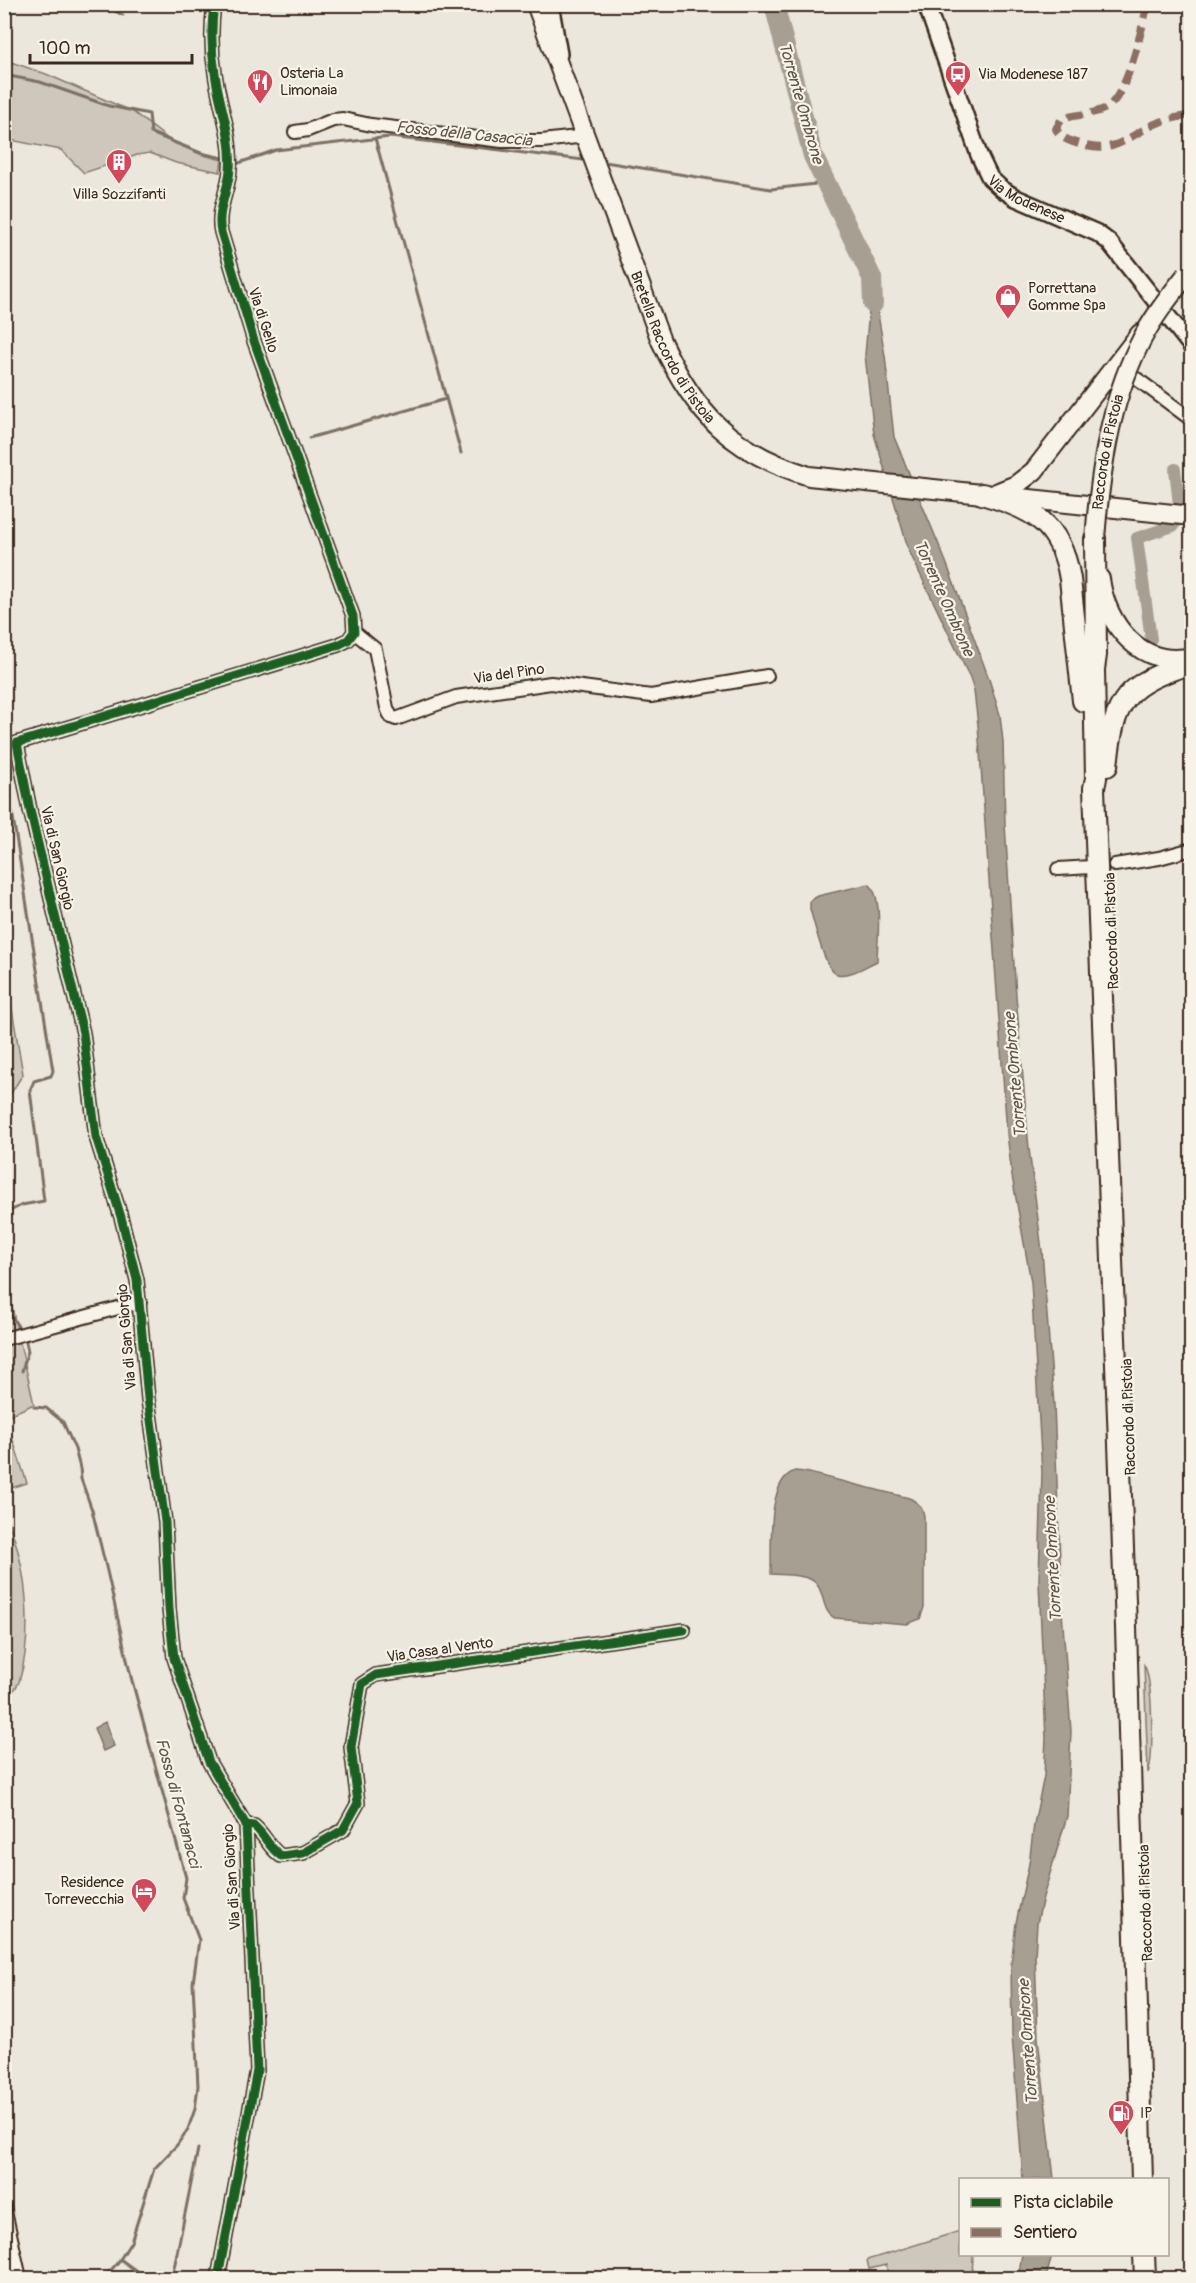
<svg xmlns="http://www.w3.org/2000/svg" width="1196" height="2283" font-family="Pangolin,sans-serif">
<style>
.green{fill:#cec8bc;stroke:#84796d;stroke-width:1.5}
.water{fill:#a89f93;stroke:#7c7064;stroke-width:1.5}
.lines{fill:none;stroke-linecap:round;stroke-linejoin:round}
.stream{stroke:#7c7064;stroke-width:3}
.canal{stroke:#a89f93;stroke-width:12}
.river{stroke:#a89f93;stroke-width:20}
.minor-casing{stroke:#3b2a1e;stroke-width:16}
.tertiary-casing{stroke:#3b2a1e;stroke-width:20}
.primary-casing{stroke:#3b2a1e;stroke-width:22}
.trunk-casing{stroke:#3b2a1e;stroke-width:24}
.minor{stroke:#f7f3e8;stroke-width:12}
.tertiary{stroke:#f7f3e8;stroke-width:15}
.primary{stroke:#f7f3e8;stroke-width:18}
.trunk{stroke:#f7f3e8;stroke-width:20}
.primary-bridge-casing{stroke:#3b2a1e;stroke-width:22;stroke-linecap:butt}
.primary-bridge{stroke:#f7f3e8;stroke-width:18}
.quiet{stroke:#8d6e63;stroke-width:8;stroke-dasharray:15 8;stroke-linecap:butt}
.cycleway-casing{stroke:#f7f3e8;stroke-width:13}
.cycleway{stroke:#1b5e20;stroke-width:9}
.labels{text-anchor:middle;dominant-baseline:central;stroke-width:4.5;stroke-linejoin:round;paint-order:stroke}
.poi-label{font-size:15px;fill:#3b2a1e;stroke:#f7f3e8;text-anchor:start}
.street-label{font-size:15px;fill:#3b2a1e;stroke:#f7f3e8}
.water-label{font-size:16px;font-style:italic;fill:#615347;stroke:#f7f3e8}
</style>
<rect width="100%" height="100%" fill="#ece7dc"/>
<filter id="ink" filterUnits="userSpaceOnUse"><feTurbulence type="fractalNoise" baseFrequency=".0167" numOctaves="2"/><feDisplacementMap in="SourceGraphic" scale="12" xChannelSelector="R" yChannelSelector="G"/><feConvolveMatrix kernelMatrix="1 2 1 2 8 2 1 2 1" color-interpolation-filters="sRGB"/></filter>
<g filter="url(#ink)">
<g class="green">
<polygon points="5,60 46,74 133,112 172,142 200,154 222,160 220,172 176,163 150,153 137,155 84,173 61,150 5,139"/>
<polygon points="4,962 23,1074 5,1103 4,1103"/>
<polygon points="4,1291 11,1303 34,1404 5,1417"/>
<polygon points="8,1425 27,1483 5,1490 5,1426"/>
<path d="M4,1513C27,1560 34,1632 19,1682L15,1689L5,1696Z"/>
<path d="M1144,1665C1153,1679 1154,1758 1148,1773Z"/>
<polygon points="960,2231 960,2254 973,2255 972,2278 889,2278 886,2265 869,2269 867,2260"/>
</g>
<g class="water">
<polygon points="872,278 885,356 894,437 946,562 989,679 1000,715 1003,742 1005,825 1016,996 1029,1149 1042,1251 1054,1405 1062,1612 1071,1731 1067,1816 1043,1897 1037,1923 1035,1956 1038,2038 1054,2179 1023,2179 1012,2035 1011,1965 1016,1923 1029,1864 1034,1824 1044,1776 1046,1739 1039,1582 1042,1472 1031,1282 1012,1176 1007,1133 978,725 974,691 970,678 909,551 874,434 865,355"/>
<path d="M869,884C884,898 877,942 877,961C866,966 850,977 837,974C825,971 814,922 810,909V901L818,896Z"/>
<path d="M795,1471L805,1472L909,1498C918,1502 924,1508 924,1518V1607L920,1619L907,1624L835,1618C819,1610 827,1587 810,1579C798,1574 783,1575 771,1574C772,1548 766,1480 795,1471Z"/>
<polygon points="105,1722 114,1746 103,1751 94,1728"/>
<polygon points="1022,2254 1052,2255 1046,2278 1018,2278"/>
</g>
<g class="lines">
<g class="stream">
<polyline points="100,4 123,15"/>
<polyline points="4,75 40,82 109,106 149,114 151,133 201,153 223,158"/>
<polyline points="375,138 461,453"/>
<polyline points="605,162 771,189 825,183"/>
<polyline points="236,164 276,150 390,137 584,160"/>
<polyline points="309,438 446,399"/>
<polyline points="4,798 12,811 53,1071 51,1076 34,1081 30,1090 44,1201 22,1205 4,1214"/>
<polyline points="4,1306 22,1332"/>
<polyline points="22,1371 28,1351 25,1338"/>
<polyline points="34,1407 46,1408 63,1422 75,1449 80,1468 81,1479 92,1510 107,1571 131,1677 186,1878 183,1898 199,1940 193,1983 198,2086 195,2109 188,2129 177,2145 154,2169 131,2242 119,2261 104,2278"/>
<polyline points="120,2259 146,2278"/>
<polyline points="172,2278 198,2149"/>
</g>
<g class="canal">
<polyline points="1175,469 1179,505"/>
<polyline points="1151,639 1137,538 1173,526 1176,522"/>
</g>
<polyline class="river" points="774,4 813,156 872,278 873,304"/>
<g class="minor-casing">
<g id="minor">
<path d="M214,4C211,27 211,50 215,73C219,105 233,137 230,169C229,189 216,211 221,232L254,341L353,616L354,632"/>
<polyline points="295,132 308,130 333,120 343,119 371,125 502,141 542,141 586,136"/>
<polyline points="1137,379 1192,420"/>
<polyline points="354,632 375,649 387,708 391,717 396,719 456,697 551,683 651,696 767,676"/>
<polyline points="1115,865 1159,858 1192,849"/>
<polyline points="1058,869 1091,867"/>
<polyline points="4,1339 140,1302"/>
<path d="M246,1825L254,1826C265,1835 269,1848 281,1856L303,1853L343,1830L358,1803L351,1747L362,1684L376,1675L684,1630"/>
<polyline points="4,2207 20,2278"/>
<polyline points="218,2278 257,2070 246,1825 209,1762 174,1658 169,1609 165,1522 148,1399 137,1280 121,1217 96,1137 83,1033 30,810 17,743 338,645 348,640 354,632"/>
</g>
</g>
<g class="tertiary-casing">
<g id="tertiary">
<polyline points="550,4 559,54"/>
<path id="s1" d="M926,4L979,155L990,178L1002,189L1016,198L1097,233L1109,242L1192,347"/>
</g>
</g>
<g class="primary-casing">
<g id="primary">
<path id="s2" d="M536,4L661,341C695,414 731,452 809,476L1192,516"/>
<polyline points="996,493 1016,485 1034,471 1140,334"/>
<path d="M1100,579C1106,625 1141,669 1192,657"/>
</g>
</g>
<g class="trunk-casing">
<g id="trunk">
<path d="M982,494C1032,508 1061,523 1070,579L1083,701"/>
<polyline points="1095,539 1096,655 1094,669 1096,778 1094,788 1126,1627 1142,2180"/>
<path d="M1107,766C1114,697 1126,684 1192,663"/>
<polyline points="1144,2254 1145,2278"/>
</g>
</g>
<use href="#minor" class="minor"/>
<use href="#tertiary" class="tertiary"/>
<use href="#primary" class="primary"/>
<use href="#trunk" class="trunk"/>
<g class="primary-bridge-casing">
<g id="primary-bridge">
<path id="s3" d="M1095,539C1100,474 1109,406 1138,347C1150,321 1169,297 1187,274"/>
</g>
</g>
<use href="#primary-bridge" class="primary-bridge"/>
<path class="quiet" d="M1148,4C1141,29 1128,96 1106,108C1092,116 1075,113 1061,120L1056,129C1061,138 1069,141 1079,144C1114,156 1126,137 1155,124C1167,119 1179,117 1192,115"/>
<g class="cycleway-casing">
<g id="cycleway">
<path d="M214,4C211,27 211,50 215,73C219,105 233,137 230,169C229,189 216,211 221,232L254,341L353,616L354,632L348,640L338,645L17,743L30,810L83,1033L96,1137L121,1217L137,1280L148,1399L165,1522L169,1609L174,1658L209,1762L246,1825L257,2070L218,2278"/>
<path d="M246,1825L254,1826C265,1835 269,1848 281,1856L303,1853L343,1830L358,1803L351,1747L362,1684L376,1675L684,1630"/>
</g>
</g>
<use href="#cycleway" class="cycleway"/>
</g>
</g>
<defs>
<g id="bus-pin" transform="scale(1.35)"><path d="M0 17L-7.5 6A9.5 9.5 0 1 1 7.5 6Z" fill="#d1495b" stroke="#f7f3e8"/><path d="M-5-6H5V4H4V6H2V4H-2V6H-4V4H-5ZM-3.5-4V0h7V-4ZM-3.5 1.2v1.5H-2V1.2ZM2 1.2v1.5H3.5V1.2Z" fill="#fff"/></g>
<g id="restaurant-pin" transform="scale(1.35)"><path d="M0 17L-7.5 6A9.5 9.5 0 1 1 7.5 6Z" fill="#d1495b" stroke="#f7f3e8"/><path d="M-5-6h1v4h1v-4h1v4h1v-4h1v5L-1.5 .5V6h-2V.5L-5-1ZM5-6V6H3V1.5H1.5Q1.5-4 5-6Z" fill="#fff"/></g>
<g id="building-pin" transform="scale(1.35)"><path d="M0 17L-7.5 6A9.5 9.5 0 1 1 7.5 6Z" fill="#d1495b" stroke="#f7f3e8"/><path d="M-4-6H4V6H1V3H-1V6H-4ZM-2.5-4.3h1.7v1.8h-1.7ZM.8-4.3h1.7v1.8H.8ZM-2.5-1h1.7V.8h-1.7ZM.8-1h1.7V.8H.8Z" fill="#fff"/></g>
<g id="shop-pin" transform="scale(1.35)"><path d="M0 17L-7.5 6A9.5 9.5 0 1 1 7.5 6Z" fill="#d1495b" stroke="#f7f3e8"/><path d="M-5-2.5h2.3a2.7 3.5 0 0 1 5.4 0H5L5.5 6h-11ZM-1.5-2.5h3a1.5 2.3 0 0 0-3 0Z" fill="#fff"/></g>
<g id="hotel-pin" transform="scale(1.35)"><path d="M0 17L-7.5 6A9.5 9.5 0 1 1 7.5 6Z" fill="#d1495b" stroke="#f7f3e8"/><path d="M-6-4.5h1.5V1H6V5H4.5V3h-9V5H-6ZM-4 0a1.8 1.8 0 1 1 3.6 0ZM.5 0V-2.5h3Q6-2.5 6 0Z" fill="#fff"/></g>
<g id="fuel-pin" transform="scale(1.35)"><path d="M0 17L-7.5 6A9.5 9.5 0 1 1 7.5 6Z" fill="#d1495b" stroke="#f7f3e8"/><path d="M-5.5-6h7V0h2V4h1.3V-2.5L3-4.5l.8-.8L6-3V5H2.5V1h-1V6h-7ZM-4.2-4.7v3.2H.2V-4.7Z" fill="#fff"/></g>
</defs>
<g fill-rule="evenodd">
<use href="#bus-pin" x="958" y="74"/>
<use href="#restaurant-pin" x="260" y="82"/>
<use href="#building-pin" x="119" y="162"/>
<use href="#shop-pin" x="1008" y="297"/>
<use href="#hotel-pin" x="144" y="1891"/>
<use href="#fuel-pin" x="1121" y="2113"/>
</g>
<g class="labels">
<g class="poi-label">
<text x="280" y="73">Osteria La<tspan x="280" dy="17">Limonaia</tspan></text>
<text x="978" y="74">Via Modenese 187</text>
<text x="119" y="194" text-anchor="middle">Villa Sozzifanti</text>
<text x="1028" y="288">Porrettana<tspan x="1028" dy="17">Gomme Spa</tspan></text>
<text x="124" y="1882" text-anchor="end">Residence<tspan x="124" dy="17">Torrevecchia</tspan></text>
<text x="1140" y="2113">IP</text>
</g>
<g class="street-label">
<text stroke="none"><textPath href="#s1" startOffset="228">Via Modenese</textPath></text>
<text transform="translate(263 320) rotate(72)">Via di Gello</text>
<text stroke="none"><textPath href="#s2" startOffset="370">Bretella Raccordo di Pistoia</textPath></text>
<text stroke="none"><textPath href="#s3" startOffset="88">Raccordo di Pistoia</textPath></text>
<text transform="translate(509 674) rotate(-8)">Via del Pino</text>
<text transform="translate(57 858) rotate(77)">Via di San Giorgio</text>
<text transform="translate(1112 931) rotate(-92)">Raccordo di Pistoia</text>
<text transform="translate(127 1337) rotate(-95)">Via di San Giorgio</text>
<text transform="translate(1129 1417) rotate(-92)">Raccordo di Pistoia</text>
<text transform="translate(440 1650) rotate(-8)">Via Casa al Vento</text>
<text transform="translate(232 1877) rotate(-94)">Via di San Giorgio</text>
<text transform="translate(1146 1903) rotate(-92)">Raccordo di Pistoia</text>
</g>
<g class="water-label">
<text transform="translate(801 103) rotate(74)">Torrente Ombrone</text>
<text transform="translate(464 134) rotate(6)">Fosso della Casaccia</text>
<text transform="translate(944 598) rotate(66)">Torrente Ombrone</text>
<text transform="translate(1015 1075) rotate(-95)">Torrente Ombrone</text>
<text transform="translate(1053 1559) rotate(-93)">Torrente Ombrone</text>
<text transform="translate(178 1803) rotate(75)">Fosso di Fontanacci</text>
<text transform="translate(1028 2042) rotate(-94)">Torrente Ombrone</text>
</g>
</g>
<rect width="1196" height="2283" fill="none" stroke="#f7f3e8" stroke-width="24"/>
<rect x="12" y="12" width="1172" height="2259" fill="none" stroke="#3b2a1e" stroke-width="2" filter="url(#ink)"/>
<rect x="959" y="2178" width="210" height="78" fill="#f7f3e8" stroke="#aca397" stroke-width="1.5"/>
<rect x="971" y="2198" width="30" height="9" fill="#1b5e20" stroke="#aca397" stroke-width="1.5"/>
<text x="1013" y="2208" font-size="18" fill="#3b2a1e">Pista ciclabile</text>
<rect x="971" y="2228" width="30" height="9" fill="#8d6e63" stroke="#aca397" stroke-width="1.5"/>
<text x="1013" y="2238" font-size="18" fill="#3b2a1e">Sentiero</text>
<path d="M30 54v9h162v-9" fill="none" stroke="#3b2a1e" stroke-width="3"/>
<text x="39" y="54" font-size="18" fill="#3b2a1e" stroke="#f7f3e8" stroke-width="4.5" paint-order="stroke">100 m</text>
</svg>
